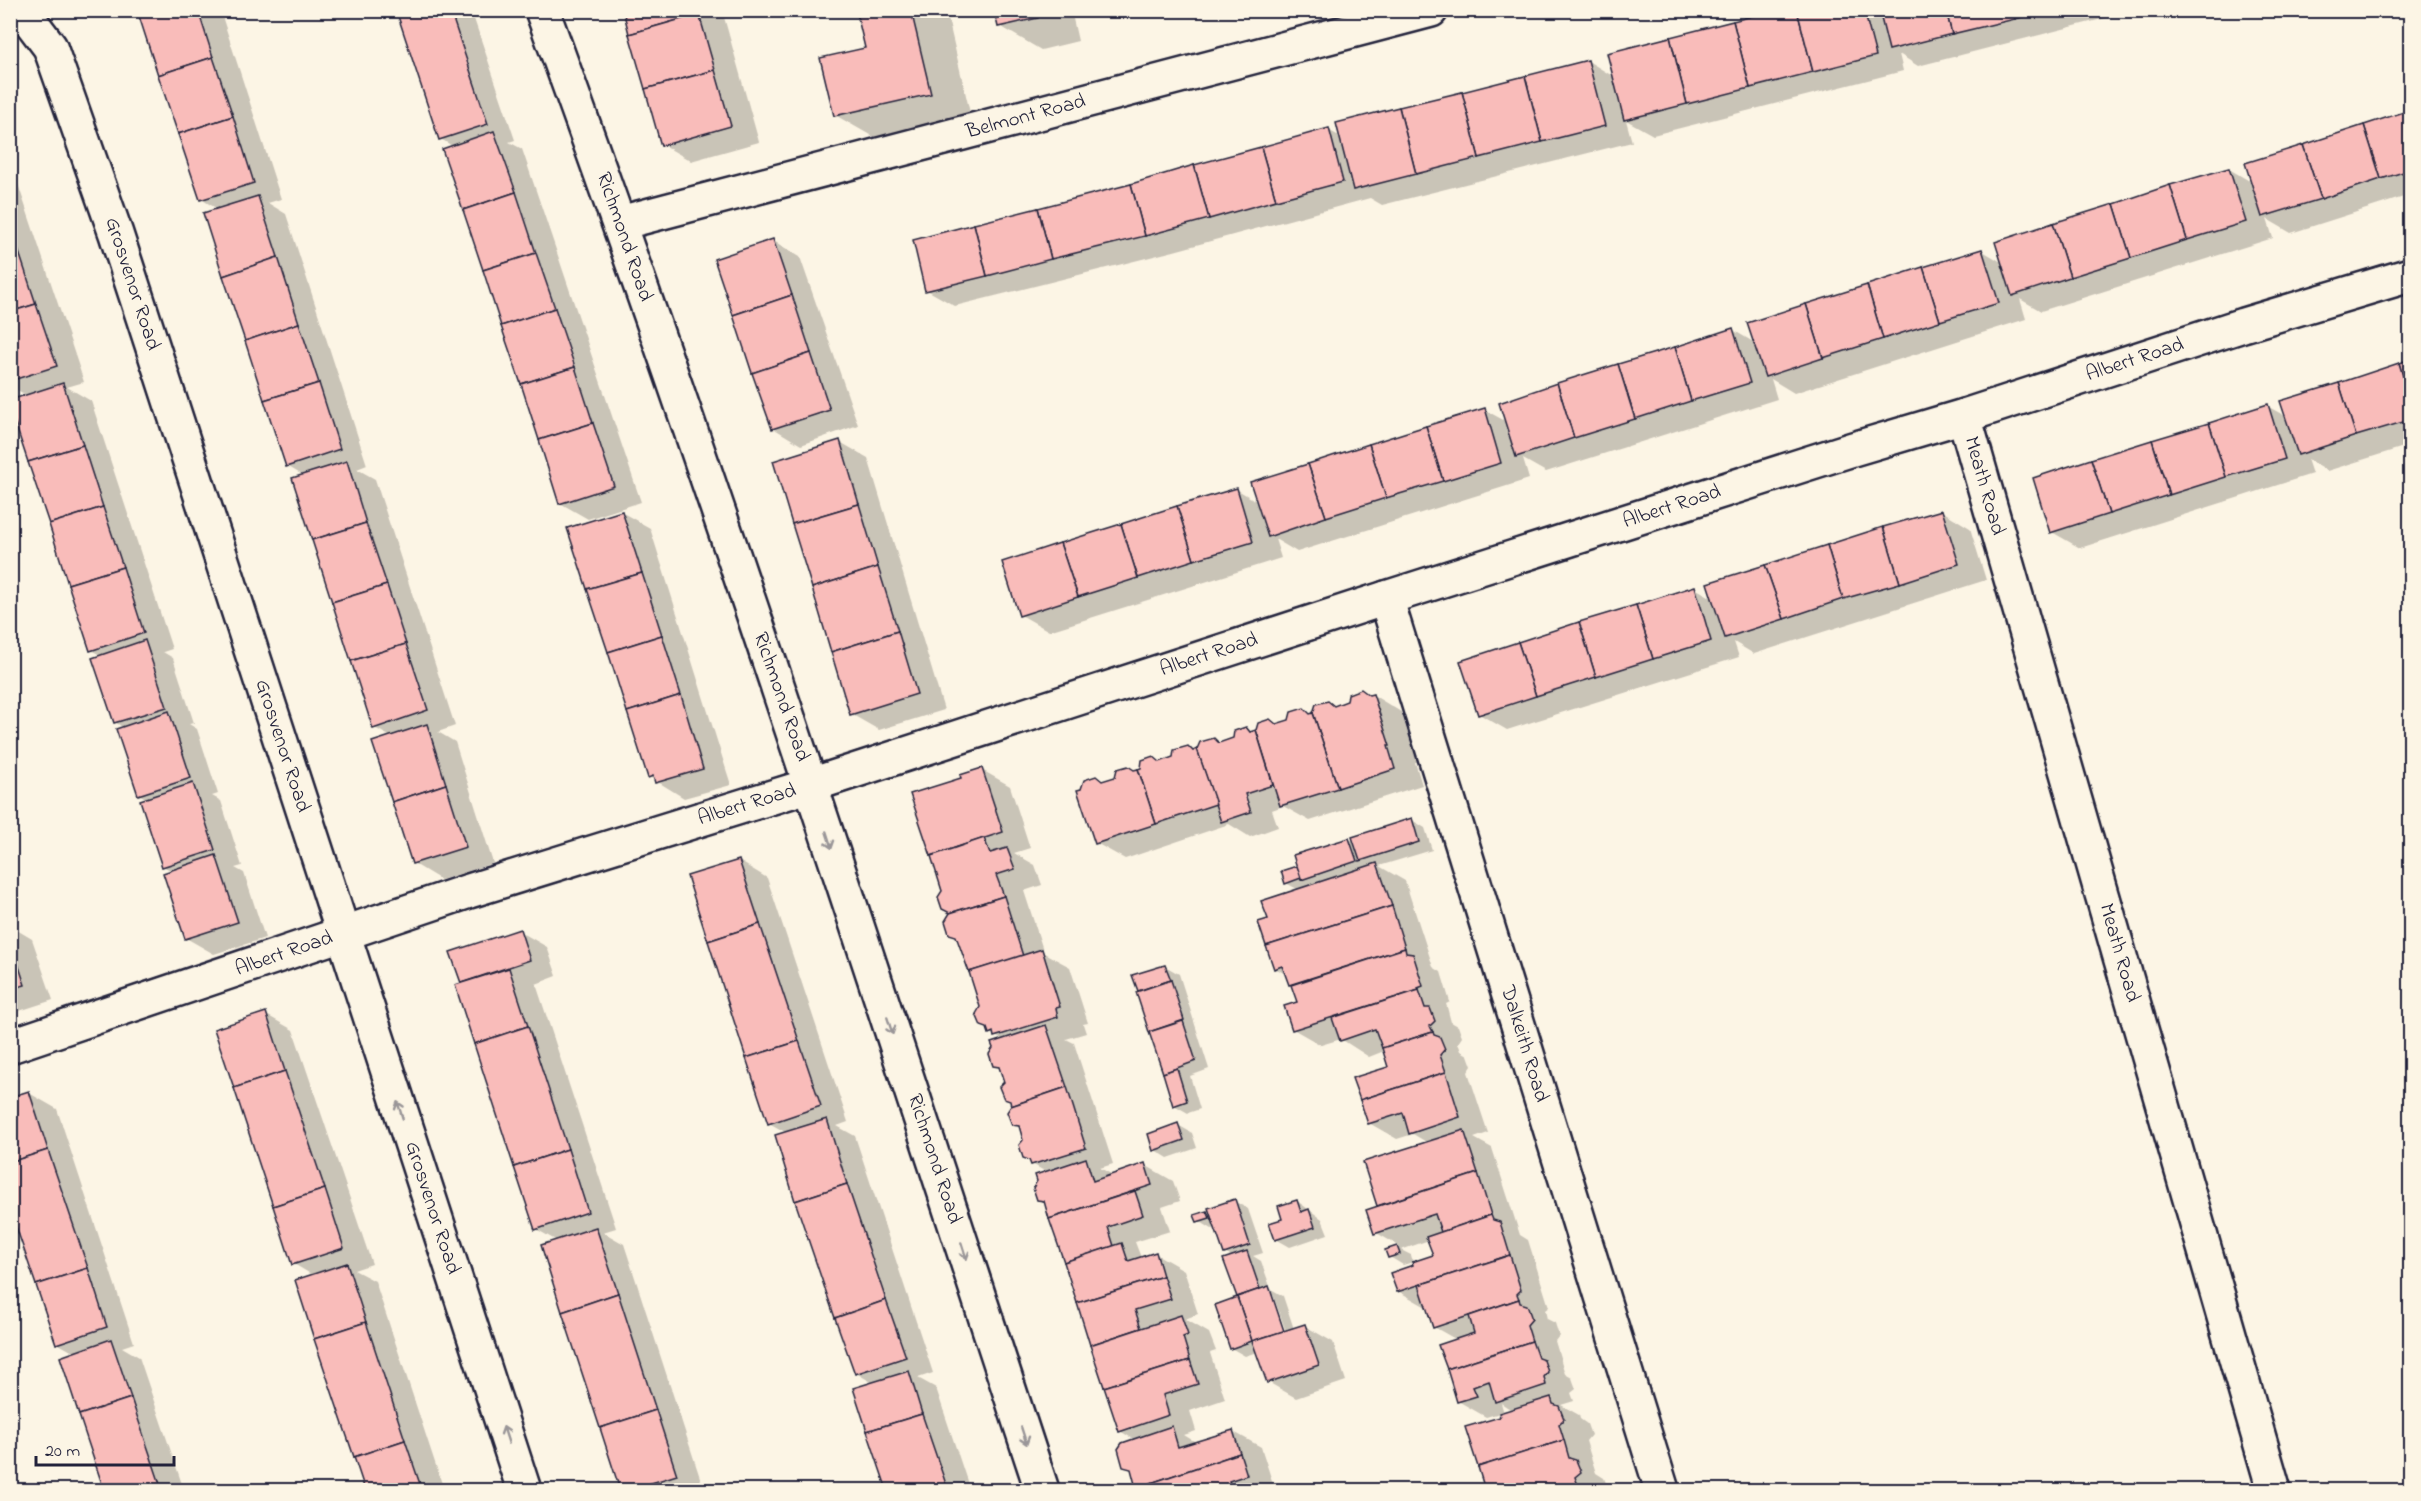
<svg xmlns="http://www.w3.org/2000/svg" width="2421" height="1501" font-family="'Indie Flower',sans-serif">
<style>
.shadow{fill:#0003;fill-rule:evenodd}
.building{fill:#f9bcba;stroke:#22223b;stroke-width:1.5}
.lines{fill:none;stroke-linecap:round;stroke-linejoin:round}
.minor-casing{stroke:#22223b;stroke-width:38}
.minor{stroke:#fcf5e5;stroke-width:33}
.oneway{stroke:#9a9698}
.labels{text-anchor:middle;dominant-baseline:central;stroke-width:5;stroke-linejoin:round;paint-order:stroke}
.street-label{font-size:21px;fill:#22223b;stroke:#fcf5e5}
</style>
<rect width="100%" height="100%" fill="#fcf5e5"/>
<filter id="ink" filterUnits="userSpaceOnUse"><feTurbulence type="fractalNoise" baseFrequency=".0167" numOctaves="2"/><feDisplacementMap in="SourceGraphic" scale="12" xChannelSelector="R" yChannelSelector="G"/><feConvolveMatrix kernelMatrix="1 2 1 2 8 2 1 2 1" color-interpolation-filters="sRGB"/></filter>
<g filter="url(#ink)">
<g class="shadow">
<polygon points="139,10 220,10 281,199 268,203 286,214 367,465 357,469 375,479 455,726 438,732 455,742 493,863 441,880 413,863 391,737 375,728 304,476 287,466 219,210 201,199"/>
<polygon points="397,10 471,10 515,140 509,142 522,149 641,502 588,519 560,503 444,150 454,147 441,139"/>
<polygon points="624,10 722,10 759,142 691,161 663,145"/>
<polygon points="858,10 946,10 971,117 877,139 835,115 867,49"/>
<polygon points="996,10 1071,10 1078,41 1041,50 1000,26"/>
<polygon points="1086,10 1128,10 1099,18"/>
<polygon points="1783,10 2137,10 1918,66 1899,54 1903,71 1653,135 1626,120 1632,142 1382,205 1370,198 1174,251 955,306 927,290 1131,185 1328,130 1341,137 1588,61 1614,77"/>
<polygon points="2410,112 2410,195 2291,233 2267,219 2273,238 2041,311 2020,299 2026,319 1794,393 1771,379 1777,399 1546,472 1523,459 1529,479 1297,552 1275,539 1281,558 1049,631 1021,615 1236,489 1258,502 1485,410 1507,422 1733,330 1755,343 1981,250 2003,263 2229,169 2253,183 2247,164"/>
<polygon points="10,160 84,382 67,387 91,401 172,649 163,652 173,658 194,723 189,724 197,729 218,794 212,796 221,801 242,866 235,868 244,873 265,938 214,954 186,938 172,871 163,866 147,799 139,794 124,728 115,722 102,656 91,650 28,396 10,386"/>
<polygon points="772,240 800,257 858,425 801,445 773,428"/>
<polygon points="2410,362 2410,445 2327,471 2307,459 2312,474 2080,548 2052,532 2267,406 2287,417 2282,402"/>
<polygon points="840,442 868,458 944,710 879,730 851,714"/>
<polygon points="1942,511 1970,528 1986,580 1754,654 1734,642 1739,657 1507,730 1479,714 1695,588 1714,599"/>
<polygon points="621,512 650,528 731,785 684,798 650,777"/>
<polygon points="1373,695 1401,712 1417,762 1415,762 1422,785 1310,821 1283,806 1272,810 1278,827 1250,837 1229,824 1125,859 1096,843 1096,777 1104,782 1142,769 1153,758 1161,763 1194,752 1214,740 1221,744 1234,739 1245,729 1252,733 1291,721 1304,710 1312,715 1328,702 1336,707"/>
<polygon points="982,770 1010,786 1030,848 1014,853 1035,865 1042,885 1024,891 1044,953 1070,967 1088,1023 1083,1024 1086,1033 1066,1039 1074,1043 1113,1164 1100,1168 1113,1175 1145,1165 1173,1181 1180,1201 1162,1207 1170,1231 1135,1242 1140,1255 1143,1258 1156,1254 1184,1270 1198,1314 1185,1319 1209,1333 1216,1351 1210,1353 1225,1399 1190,1411 1196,1431 1184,1435 1197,1443 1232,1431 1261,1447 1275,1490 1139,1490 1133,1471 1125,1466 1135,1440 1120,1431 1046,1204 1038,1199 1046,1172 1032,1164 1021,1128 1013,1124 1013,1103 1005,1098 1005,1082 1001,1069 994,1065 1003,1040 990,1033 958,938 950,933 952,913 944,891 962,779"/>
<path d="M1412,820L1425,828L1432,850L1379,866L1405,881L1433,967L1441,972L1450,1002L1446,1004L1447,1007L1451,1022L1458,1026L1462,1037L1458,1043L1461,1051L1468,1055L1472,1066L1468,1072L1488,1133L1474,1138L1492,1148L1520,1235L1528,1240L1549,1307L1545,1310L1547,1319L1555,1323L1559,1336L1555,1341L1565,1374L1572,1378L1576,1389L1571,1393L1574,1401L1561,1405L1579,1415L1580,1419L1587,1424L1591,1435L1586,1441L1596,1473L1604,1478L1608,1488L1606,1490H1484L1467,1428L1502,1418L1500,1413L1486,1417L1458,1401L1457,1340L1434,1327L1426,1307L1398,1291L1392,1273L1435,1256L1429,1240L1401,1250L1411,1255L1413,1262L1403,1265L1390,1257L1387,1251L1399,1246L1375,1232L1379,1207L1365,1163L1428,1143L1413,1134L1397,1139L1369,1123L1390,1068L1384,1051L1369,1057L1341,1039L1321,1045L1293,1029L1299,1003L1287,975L1275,968L1269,920L1299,890L1286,883L1299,867L1349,839L1356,843ZM1501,1403L1513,1411L1504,1413Z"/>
<polygon points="739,861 767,878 848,1122 837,1126 855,1136 933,1373 918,1378 936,1388 970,1490 889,1490 855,1389 873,1383 856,1373 787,1133 769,1123"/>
<polygon points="10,926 32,939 53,1000 10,1014"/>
<polygon points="519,931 547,947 557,976 536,984 616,1228 603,1232 624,1244 704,1490 622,1490 542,1246 557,1241 536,1229 452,953"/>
<polygon points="1165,966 1179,974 1209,1069 1190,1076 1200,1109 1188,1113 1174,1105 1138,993 1139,991 1134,976"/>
<polygon points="265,1014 293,1030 372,1264 354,1270 375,1281 444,1490 366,1490 297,1281 314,1276 294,1264"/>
<polygon points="29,1093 57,1109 134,1343 122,1347 139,1357 184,1490 106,1490 62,1358 75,1353 57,1343"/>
<polygon points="1178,1125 1192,1133 1197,1148 1168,1158 1155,1150"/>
<path d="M1234,1201L1248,1209L1263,1253L1253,1256L1261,1261L1271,1289L1283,1296L1294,1329L1305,1326L1333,1342L1346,1381L1296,1398L1268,1382L1257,1352L1245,1356L1231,1348L1239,1298L1225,1260L1232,1257L1225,1253L1216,1228L1212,1229L1199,1221L1207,1212L1212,1215ZM1270,1295H1273L1288,1337L1285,1338Z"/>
<polygon points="1297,1201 1322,1219 1328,1234 1290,1247 1276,1239 1284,1220"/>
</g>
<g class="building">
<polygon points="145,10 198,10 213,57 158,75 138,13"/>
<polygon points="396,10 450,10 488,124 439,140"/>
<polygon points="623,10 699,10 699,14 629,34"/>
<polygon points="856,10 911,10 931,94 834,116 820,58 865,48"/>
<polygon points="994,10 1036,10 1038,18 998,27"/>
<polygon points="1775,10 1797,10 1813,72 1750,88 1733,21"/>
<polygon points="1797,10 1864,10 1876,56 1813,72"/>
<polygon points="1879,10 1946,10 1952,34 1889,50"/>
<polygon points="1946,10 2013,10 2015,19 1952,34"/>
<polygon points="2013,10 2048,10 2015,19"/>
<polygon points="699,14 715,70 645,89 629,34"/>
<polygon points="1733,21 1750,88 1687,104 1670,37"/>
<polygon points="1670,37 1687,104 1624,120 1607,53"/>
<polygon points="213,57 233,116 178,134 158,75"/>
<polygon points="1588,60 1605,126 1542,142 1525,76"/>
<polygon points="715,70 731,126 661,146 645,89"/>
<polygon points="1525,76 1542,142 1479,158 1462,92"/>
<polygon points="1462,92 1479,158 1416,174 1399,107"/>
<polygon points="1399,107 1416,174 1353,190 1336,123"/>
<polygon points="2410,110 2410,170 2381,179 2364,125"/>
<polygon points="233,116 254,183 200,200 178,134"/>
<polygon points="2364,125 2381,179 2321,199 2303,145"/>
<polygon points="1329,128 1343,182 1276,200 1261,147"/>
<polygon points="494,131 516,192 463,210 442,149"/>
<polygon points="2303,145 2321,199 2262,217 2245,163"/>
<polygon points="1261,147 1276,200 1209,219 1194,165"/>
<polygon points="1194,165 1209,219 1145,236 1131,184"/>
<polygon points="2229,168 2246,222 2187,240 2170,185"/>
<polygon points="1131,184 1145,236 1051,259 1038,208"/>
<polygon points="2170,185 2187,240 2131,258 2114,204"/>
<polygon points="516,192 536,253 483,270 463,210"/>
<polygon points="258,196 278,257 223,276 203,213"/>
<polygon points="2114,204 2131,258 2070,277 2053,223"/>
<polygon points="1038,208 1051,259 987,276 974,224"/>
<polygon points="2053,223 2070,277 2012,296 1995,242"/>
<polygon points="974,224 987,276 925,291 913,240"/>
<polygon points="773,239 792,295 733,315 714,259"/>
<polygon points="16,243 36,304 10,312 10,245"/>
<polygon points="1982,249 1999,303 1940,321 1923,267"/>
<polygon points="536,253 555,308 501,326 483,270"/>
<polygon points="278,257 299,323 245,341 223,276"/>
<polygon points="1923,267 1940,321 1883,339 1867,285"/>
<polygon points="1867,285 1883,339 1823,358 1806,304"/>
<polygon points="792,295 811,353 752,373 733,315"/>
<polygon points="36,304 57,366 10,381 10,312"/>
<polygon points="1806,304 1823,358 1765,377 1747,323"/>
<polygon points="555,308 575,367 521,384 501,326"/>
<polygon points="299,323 319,383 264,400 245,341"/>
<polygon points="1733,328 1750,383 1691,401 1675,347"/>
<polygon points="1675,347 1691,401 1635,419 1618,364"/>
<polygon points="811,353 830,410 772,429 752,373"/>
<polygon points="2410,359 2410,399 2399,363"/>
<polygon points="2399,363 2410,399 2410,420 2356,436 2339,383"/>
<polygon points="1618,364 1635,419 1574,438 1557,383"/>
<polygon points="575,367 593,423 539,440 521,384"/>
<polygon points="63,383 83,445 28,462 10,408 10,400"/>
<polygon points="319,383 340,449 286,467 264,400"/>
<polygon points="1557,383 1574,438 1516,457 1499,403"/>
<polygon points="2339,383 2356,436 2298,455 2280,401"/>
<polygon points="2268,404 2285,459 2226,477 2209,423"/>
<polygon points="1485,408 1501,463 1443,481 1426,426"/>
<polygon points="593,423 614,486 559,504 539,440"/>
<polygon points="2209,423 2226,477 2169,495 2152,440"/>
<polygon points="1426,426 1443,481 1386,498 1369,444"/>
<polygon points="840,440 859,504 792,524 773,461"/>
<polygon points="2152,440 2169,495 2109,514 2091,459"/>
<polygon points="1369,444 1386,498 1326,517 1308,464"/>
<polygon points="83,445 103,507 49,524 28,462"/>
<polygon points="2091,459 2109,514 2050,533 2033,478"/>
<polygon points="347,461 366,523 312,540 292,478"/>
<polygon points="1308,464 1326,517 1268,537 1250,482"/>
<polygon points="1237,488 1253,542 1194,560 1177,506"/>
<polygon points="859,504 878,567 812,588 792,524"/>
<polygon points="1177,506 1194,560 1138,578 1121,524"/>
<polygon points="103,507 123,567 68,584 49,524"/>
<polygon points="1942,510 1959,564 1900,583 1883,527"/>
<polygon points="622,511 642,573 587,589 567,528"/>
<polygon points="366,523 387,585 332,602 312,540"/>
<polygon points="1121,524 1138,578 1078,597 1060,543"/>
<polygon points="1883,527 1900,583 1843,599 1827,545"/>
<polygon points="1060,543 1078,597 1019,616 1002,562"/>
<polygon points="1827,545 1843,599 1784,619 1765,565"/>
<polygon points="1765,565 1784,619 1725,638 1707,583"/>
<polygon points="123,567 144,633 90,651 68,584"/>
<polygon points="878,567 898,631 831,652 812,588"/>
<polygon points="642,573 662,635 608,652 587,589"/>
<polygon points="387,585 406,644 351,661 332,602"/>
<polygon points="1695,586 1711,641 1653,659 1636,605"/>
<polygon points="1636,605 1653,659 1596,677 1579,622"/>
<polygon points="1579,622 1596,677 1536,696 1518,642"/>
<polygon points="898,631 917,694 850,715 831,652"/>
<polygon points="662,635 681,695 627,712 608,652"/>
<polygon points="145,640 167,707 114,723 92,658"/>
<polygon points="1518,642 1536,696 1478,715 1460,661"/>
<polygon points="406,644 428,710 373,729 351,661"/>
<polygon points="1361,689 1369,695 1373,694 1390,746 1388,746 1395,769 1338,788 1313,713 1316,704 1328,701 1334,706 1347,701 1348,694"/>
<polygon points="681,695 703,769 655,783 653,776 648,778 627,712"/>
<polygon points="1304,708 1310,714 1313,713 1338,788 1280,806 1256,730 1258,723 1270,719 1276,724 1289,720 1291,712"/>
<polygon points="169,711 191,778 138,795 116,729"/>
<polygon points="427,724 446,784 392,802 372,742"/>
<polygon points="1246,727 1250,732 1256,730 1273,785 1245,794 1251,812 1221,822 1197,749 1200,742 1214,738 1219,743 1233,738 1234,731"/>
<polygon points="1188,746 1193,751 1197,749 1216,804 1156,824 1138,769 1141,768 1142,760 1153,756 1160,762 1173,757 1174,750"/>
<polygon points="1128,766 1134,770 1138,769 1156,824 1095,844 1077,790 1081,789 1084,780 1096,776 1102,781 1115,777 1117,769"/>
<polygon points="982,768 1003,832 931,856 910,794 961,778 960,775"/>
<polygon points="193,783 215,850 162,867 140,800"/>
<polygon points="446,784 466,847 412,864 392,802"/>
<polygon points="1412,818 1419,842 1360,861 1352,837"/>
<polygon points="984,838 990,853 1007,848 1015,869 996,875 1004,896 950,913 942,909 938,897 942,891 931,856"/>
<polygon points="1349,838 1357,861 1301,880 1293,855"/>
<polygon points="216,855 238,922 185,939 163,873"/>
<polygon points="739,860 760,924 708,941 687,876"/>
<polygon points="1377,863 1392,906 1266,946 1258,922 1268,919 1261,901"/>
<polygon points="1297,866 1301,878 1285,884 1281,871"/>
<polygon points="1004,896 1023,956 969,972 956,936 949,934 945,921 950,913"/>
<polygon points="1392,906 1405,948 1289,985 1282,966 1274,969 1266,946"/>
<polygon points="760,924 799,1041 746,1058 708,941"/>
<polygon points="520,929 530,960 461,983 450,952"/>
<polygon points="10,939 25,985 10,989"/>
<polygon points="1405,948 1406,953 1413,954 1423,986 1418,988 1419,990 1292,1030 1284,1006 1297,1002 1291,985"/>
<polygon points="1042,949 1060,1007 1056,1008 1058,1017 994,1037 993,1032 989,1034 987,1028 981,1026 976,1014 980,1007 969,972"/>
<polygon points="1165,965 1171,980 1138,991 1132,975"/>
<polygon points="509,968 528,1026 474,1044 455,985"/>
<polygon points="1171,980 1184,1020 1149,1032 1136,992"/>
<polygon points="1419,990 1425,1008 1430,1008 1435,1021 1430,1026 1433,1032 1382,1048 1375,1029 1340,1041 1332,1018"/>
<polygon points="266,1012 285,1071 234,1088 214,1029"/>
<polygon points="1183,1021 1196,1061 1163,1073 1149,1032"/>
<polygon points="1046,1025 1067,1087 1011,1106 1010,1101 1004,1099 999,1087 1004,1082 999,1067 993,1066 989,1054 993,1048 991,1043"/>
<polygon points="528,1026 568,1149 514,1167 474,1044"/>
<polygon points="1433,1032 1434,1035 1440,1037 1445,1049 1440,1055 1446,1072 1360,1100 1352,1078 1388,1067 1382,1048"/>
<polygon points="799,1041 821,1106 768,1124 746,1058"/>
<polygon points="1177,1068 1187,1101 1173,1106 1163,1073"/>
<polygon points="285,1071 325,1189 273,1206 234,1088"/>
<polygon points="1446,1072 1460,1117 1409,1134 1403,1113 1368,1124 1360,1100"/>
<polygon points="1067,1087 1086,1148 1031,1165 1029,1160 1023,1158 1019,1145 1023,1140 1019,1126 1012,1125 1007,1112 1011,1106"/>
<polygon points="29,1091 48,1150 10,1162 10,1097"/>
<polygon points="827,1119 847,1184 795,1201 775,1135"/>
<polygon points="1178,1123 1184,1140 1153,1151 1148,1134"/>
<polygon points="1464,1130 1478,1173 1377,1206 1363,1162"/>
<polygon points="568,1149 588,1212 535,1230 514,1167"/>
<polygon points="48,1150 88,1268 36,1285 10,1209 10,1162"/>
<polygon points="1086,1158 1093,1181 1145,1163 1152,1185 1049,1219 1044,1201 1037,1200 1033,1188 1037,1181 1035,1175"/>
<polygon points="1478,1173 1491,1215 1441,1232 1435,1214 1374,1234 1366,1210"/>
<polygon points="847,1184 886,1300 835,1318 795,1201"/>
<polygon points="325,1189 344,1248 292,1265 273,1206"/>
<polygon points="1135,1191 1143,1215 1108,1227 1114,1246 1064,1262 1049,1219"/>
<polygon points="1235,1199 1250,1245 1224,1254 1208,1208"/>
<polygon points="1297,1200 1301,1212 1309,1209 1315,1227 1275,1240 1269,1223 1282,1219 1278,1206"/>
<polygon points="1207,1211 1210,1218 1197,1222 1194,1215"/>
<polygon points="1491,1215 1493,1220 1500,1222 1510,1255 1397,1292 1390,1273 1413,1265 1412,1262 1433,1255 1426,1237"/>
<polygon points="596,1227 618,1293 562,1312 541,1245"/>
<polygon points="1122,1243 1128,1261 1156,1252 1163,1276 1077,1303 1064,1262"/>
<polygon points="1397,1246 1400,1254 1388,1258 1385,1250"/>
<polygon points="1247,1251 1260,1289 1237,1297 1223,1259"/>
<polygon points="1510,1255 1521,1290 1517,1294 1519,1299 1433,1328 1419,1285"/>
<polygon points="347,1263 366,1322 314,1339 295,1280"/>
<polygon points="88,1268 107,1327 56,1344 36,1285"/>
<polygon points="1163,1276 1171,1299 1135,1310 1141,1328 1090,1345 1077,1303"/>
<polygon points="1269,1286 1284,1331 1252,1341 1237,1297"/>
<polygon points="618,1293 656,1410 600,1428 562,1312"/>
<polygon points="1237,1297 1252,1341 1230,1349 1215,1305"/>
<polygon points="1519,1299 1520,1303 1527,1305 1532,1319 1527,1325 1532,1341 1447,1369 1438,1345 1474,1333 1469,1316"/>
<polygon points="886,1300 906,1357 855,1374 835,1318"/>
<polygon points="1181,1315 1188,1335 1183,1337 1190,1360 1104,1387 1090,1345"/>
<polygon points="366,1322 405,1440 354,1457 314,1339"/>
<polygon points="1305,1324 1319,1365 1267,1383 1252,1341"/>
<polygon points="111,1339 131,1398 79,1415 60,1357"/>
<polygon points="1532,1341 1538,1358 1544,1360 1548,1372 1544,1377 1546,1385 1495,1402 1489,1381 1473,1387 1477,1396 1457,1402 1447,1369"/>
<polygon points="1190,1360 1198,1384 1163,1395 1169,1415 1119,1432 1104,1387"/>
<polygon points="909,1371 922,1414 867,1431 853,1388"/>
<polygon points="1551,1397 1553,1404 1559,1406 1564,1419 1559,1424 1564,1440 1478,1467 1465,1427 1500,1417 1499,1413"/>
<polygon points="131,1398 162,1490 104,1490 79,1415"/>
<polygon points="656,1410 677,1475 629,1490 620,1490 600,1428"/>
<polygon points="922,1414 948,1490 887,1490 867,1431"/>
<polygon points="1172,1426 1178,1447 1233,1430 1240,1453 1136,1488 1131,1469 1123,1467 1118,1449 1122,1443"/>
<polygon points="405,1440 422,1490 365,1490 354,1457"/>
<polygon points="1564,1440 1569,1458 1576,1460 1581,1472 1575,1477 1578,1485 1559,1490 1485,1490 1478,1467"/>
<polygon points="1240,1453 1247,1475 1229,1481 1233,1490 1137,1490 1136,1488"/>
</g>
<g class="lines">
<g class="minor-casing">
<g id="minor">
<polyline points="22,10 50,47 116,234 524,1490"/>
<path d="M542,10C721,500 880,996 1042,1490"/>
<polyline points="620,223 1431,10"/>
<polyline points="1964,416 2274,1490"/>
<polyline points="1386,598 1662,1490"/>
<polyline points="10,1046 469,891 811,785 1386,598 1853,449 1964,416 2243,325 2410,275"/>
</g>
</g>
<use href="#minor" class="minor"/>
</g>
<defs><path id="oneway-shaft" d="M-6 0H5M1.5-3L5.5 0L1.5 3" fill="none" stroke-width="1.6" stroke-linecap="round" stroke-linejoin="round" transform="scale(1.5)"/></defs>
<g class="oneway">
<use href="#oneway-shaft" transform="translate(829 840) rotate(72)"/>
<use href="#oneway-shaft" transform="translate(890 1026) rotate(72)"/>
<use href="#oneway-shaft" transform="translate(400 1110) rotate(-108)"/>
<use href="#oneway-shaft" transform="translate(964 1251) rotate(72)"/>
<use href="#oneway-shaft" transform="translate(506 1435) rotate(-108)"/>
<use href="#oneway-shaft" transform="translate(1024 1436) rotate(72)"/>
</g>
</g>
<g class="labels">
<g class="street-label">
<text transform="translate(1026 117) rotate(-15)">Belmont Road</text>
<text transform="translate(624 237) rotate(71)">Richmond Road</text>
<text transform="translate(132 284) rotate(72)">Grosvenor Road</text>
<text transform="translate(2135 360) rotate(-18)">Albert Road</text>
<text transform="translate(1984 486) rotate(74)">Meath Road</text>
<text transform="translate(1672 507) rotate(-18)">Albert Road</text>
<text transform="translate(1209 655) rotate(-18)">Albert Road</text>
<text transform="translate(781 697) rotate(71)">Richmond Road</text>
<text transform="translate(282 746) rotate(72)">Grosvenor Road</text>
<text transform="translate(747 805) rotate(-17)">Albert Road</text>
<text transform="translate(2119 953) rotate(74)">Meath Road</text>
<text transform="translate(284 954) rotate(-19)">Albert Road</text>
<text transform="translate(1524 1044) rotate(73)">Dalkeith Road</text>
<text transform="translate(934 1159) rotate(72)">Richmond Road</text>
<text transform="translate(432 1208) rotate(72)">Grosvenor Road</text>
</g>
</g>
<rect width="2421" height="1501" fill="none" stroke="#fcf5e5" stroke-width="36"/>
<rect x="18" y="18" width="2385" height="1465" fill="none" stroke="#22223b" stroke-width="2" filter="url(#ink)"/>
<path d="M36 1456v9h138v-9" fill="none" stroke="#22223b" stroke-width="3"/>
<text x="45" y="1456" font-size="18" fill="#22223b" stroke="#fcf5e5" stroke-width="4.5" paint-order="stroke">20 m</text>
</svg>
